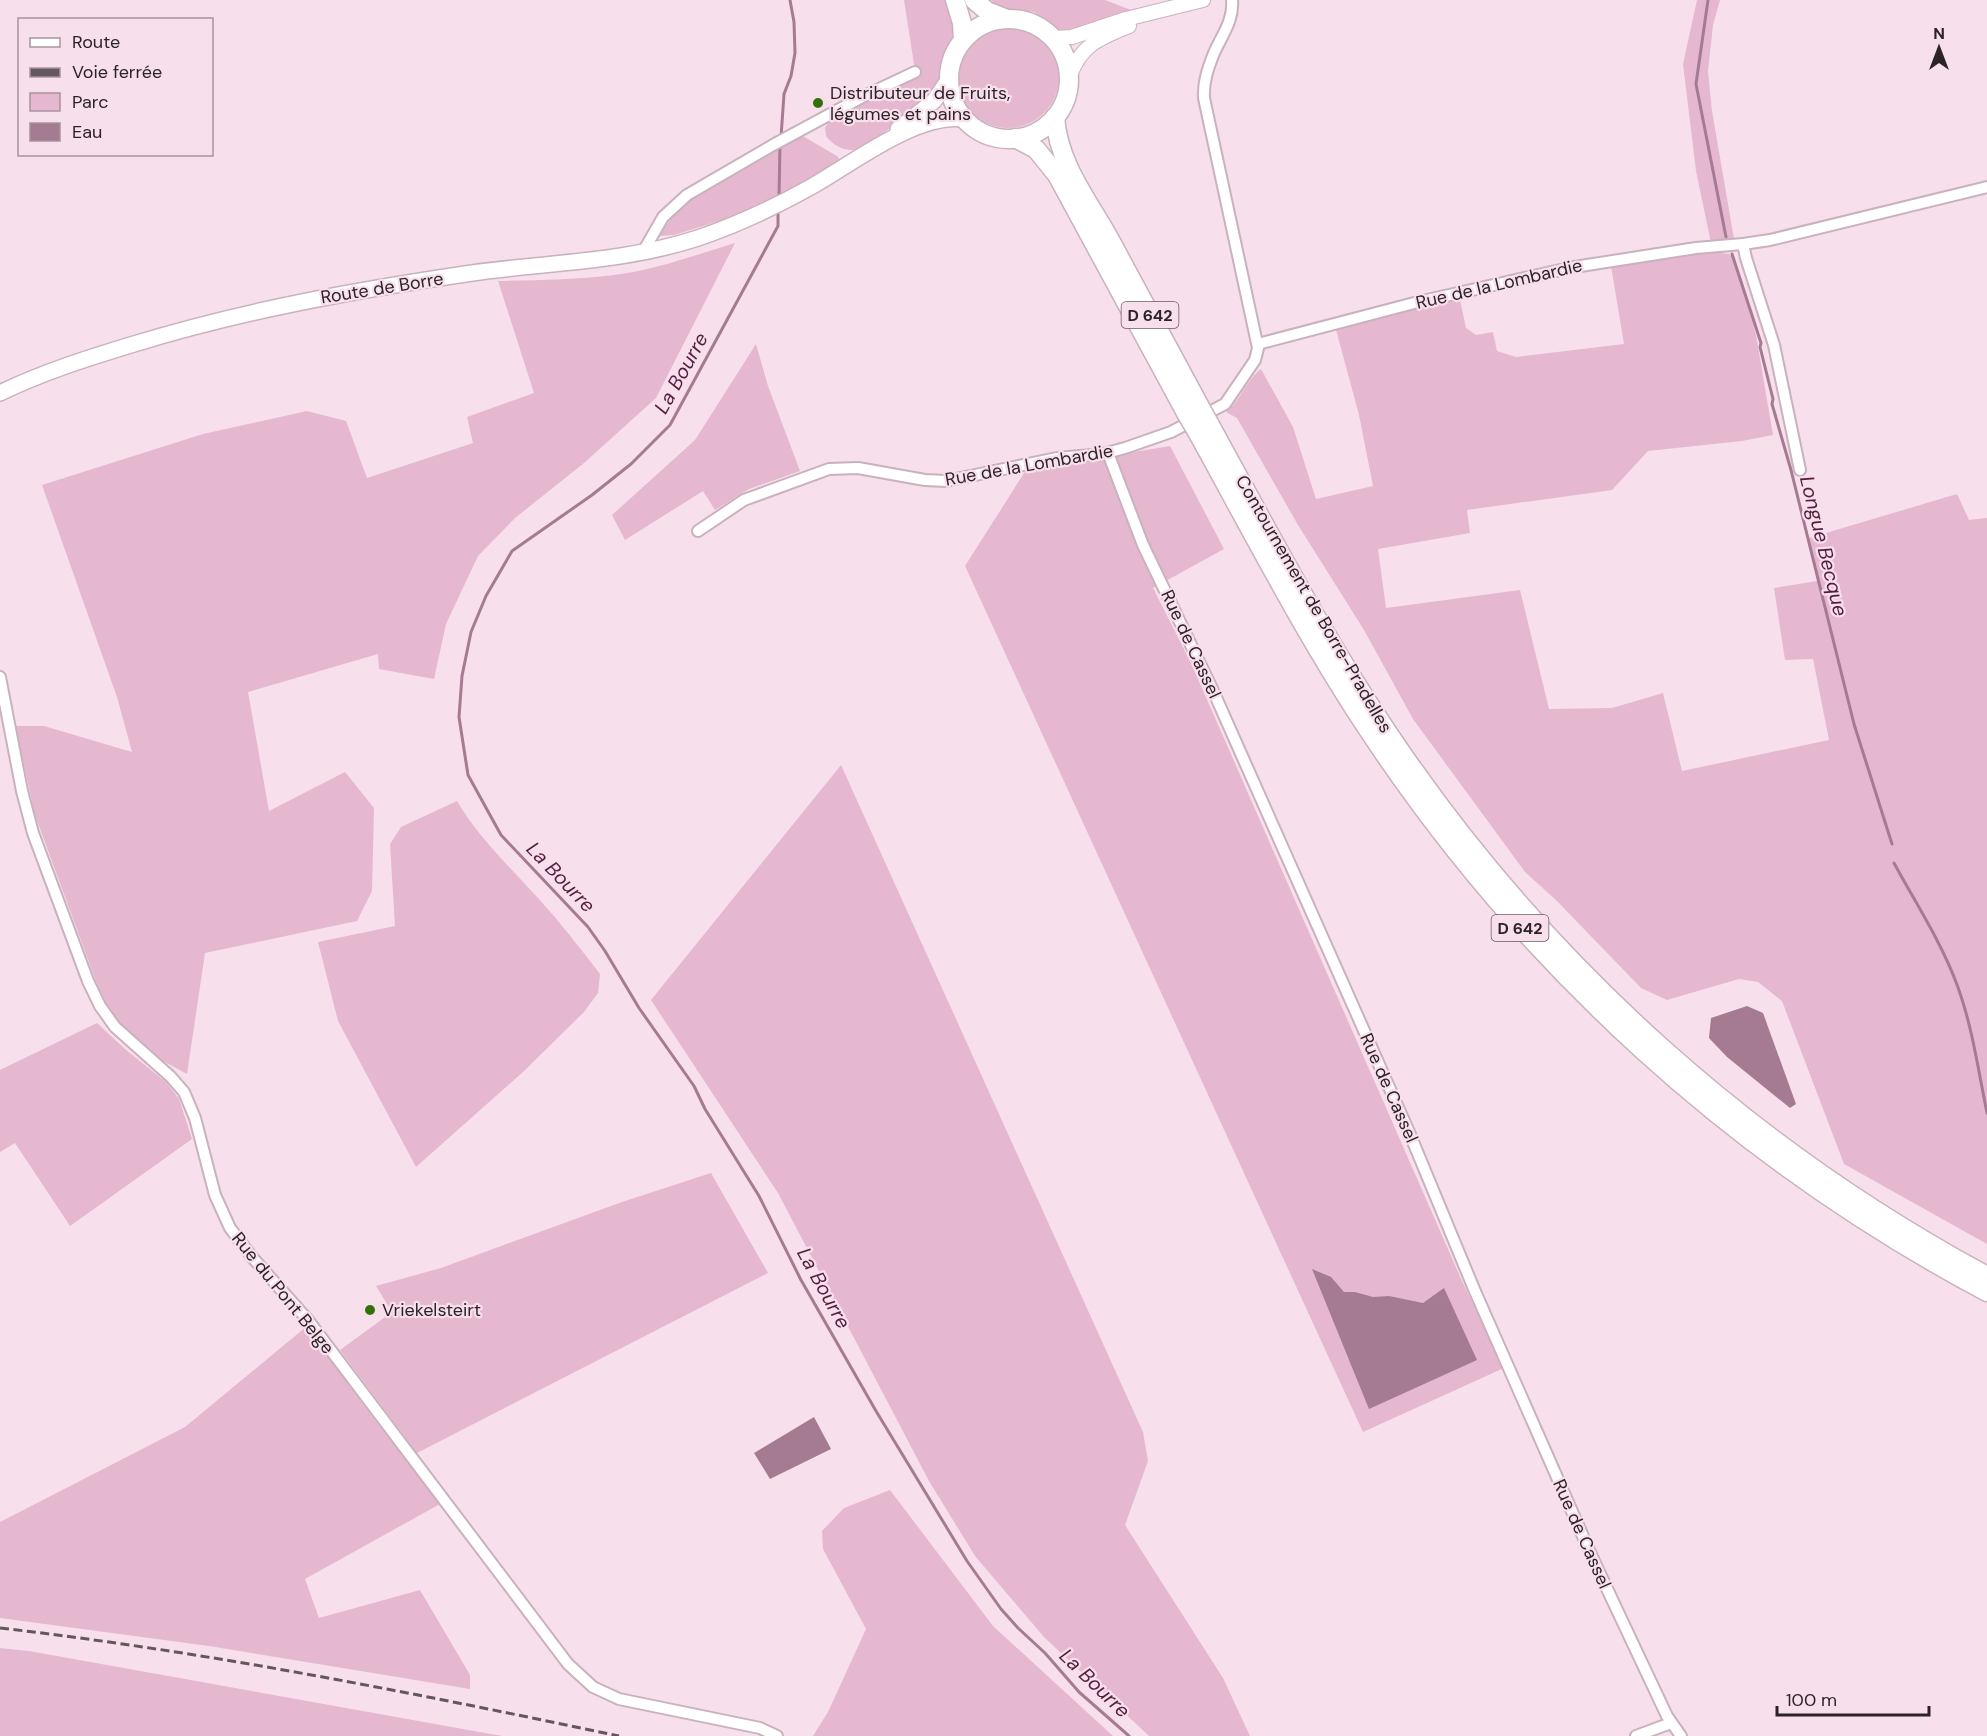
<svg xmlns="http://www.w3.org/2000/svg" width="1987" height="1736" font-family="'DM Sans',sans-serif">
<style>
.green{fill:#e5b8cf}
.water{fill:#a57b91}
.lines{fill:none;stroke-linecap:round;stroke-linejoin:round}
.stream{stroke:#a57b91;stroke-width:3}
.minor-casing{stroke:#c9b1bd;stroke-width:14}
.tertiary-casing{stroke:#c9b1bd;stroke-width:16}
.secondary-casing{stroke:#c9b1bd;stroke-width:18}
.trunk-casing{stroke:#c9b1bd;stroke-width:21}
.minor{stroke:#fff;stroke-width:10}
.tertiary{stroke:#fff;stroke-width:14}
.secondary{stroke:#fff;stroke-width:15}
.trunk{stroke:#fff;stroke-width:18}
.rail{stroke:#63565c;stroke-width:3;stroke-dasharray:9 4.5;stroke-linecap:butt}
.trunk-bridge-casing{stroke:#c9b1bd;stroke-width:21;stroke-linecap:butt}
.trunk-bridge{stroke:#fff;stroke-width:18}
.poi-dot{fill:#347105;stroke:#f8dfec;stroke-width:2}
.labels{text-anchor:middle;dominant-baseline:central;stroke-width:4.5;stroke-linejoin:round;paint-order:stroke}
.shield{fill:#f8dfec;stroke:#695b62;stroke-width:1.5}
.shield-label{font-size:16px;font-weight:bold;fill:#2c2327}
.poi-label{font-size:18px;fill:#2c2327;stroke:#f8dfec;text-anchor:start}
.street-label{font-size:18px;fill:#2c2327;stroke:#f8dfec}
.water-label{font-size:20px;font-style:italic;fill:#531d3e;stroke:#f8dfec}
</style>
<rect width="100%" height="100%" fill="#f8dfec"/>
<g class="green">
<path d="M904,0H946L956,32L945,65L941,86C927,98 868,149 854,150C843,151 833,145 826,136L825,128L829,121L877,95L916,77Z"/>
<polygon points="991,0 1105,0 1136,12 1081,28 1060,31 1034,12 998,8"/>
<polygon points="1697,0 1720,0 1713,25 1708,71 1712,111 1734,239 1711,243 1696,171 1683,64"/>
<circle cx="1008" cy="77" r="51"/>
<polygon points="801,135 837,156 841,161 761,208 674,235 659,236 678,208 688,200"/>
<path d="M735,243L656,398L584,463L515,518L478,556L446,624L434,679L379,669L378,654L248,692L269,811L345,772L374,808L372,891L357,921L205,953L187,1074L150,1054L117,1020L101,995L35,815L15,726H44L132,752L117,697L42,485L203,434L307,411L346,421L367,478L473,443L467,417L534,393L498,281C537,280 575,280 614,275C655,270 695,255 735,243Z"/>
<path d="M1713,252L1729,254L1735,260L1756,335L1773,435L1742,441L1648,451L1612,490L1467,510L1470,533L1378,549L1386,608L1520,590L1549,709L1612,708L1663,693L1682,771L1829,740L1813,659L1785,660L1774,588L1817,581L1809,538L1957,494L1969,520L1987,518V1244L1844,1164L1782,1001L1758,982L1739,979L1667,1000L1641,988L1556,900L1525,872L1413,719L1364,630L1298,525L1237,418L1226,412C1240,401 1248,378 1261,369L1293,427L1316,499L1373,486L1359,415L1335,326L1459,295L1466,328L1476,335L1493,332L1497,351L1516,357L1624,344L1611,266Z"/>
<polygon points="756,344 768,386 800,471 749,489 715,510 703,491 625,540 612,515 695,440"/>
<polygon points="1170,446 1224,549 1153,588 1191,663 1462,1281 1504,1368 1363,1432 965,566 1026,470"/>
<polygon points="841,765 1143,1432 1148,1461 1125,1525 1223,1678 1250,1736 1149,1736 1044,1637 975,1556 929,1481 778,1193 651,1000"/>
<path d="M457,801C478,837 510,867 538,898C560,922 580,948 600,974L598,993L584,1012L523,1072L416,1167L338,1021L318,942L395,926L390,844L401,827Z"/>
<polygon points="97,1023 125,1049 167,1083 179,1099 192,1139 70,1226 15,1143 0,1152 0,1070"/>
<polygon points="711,1173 768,1273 417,1453 340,1350 392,1312 376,1286 441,1268 622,1202"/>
<polygon points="307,1326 365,1407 440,1504 305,1579 319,1618 420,1590 470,1675 470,1689 209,1646 0,1618 0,1522 185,1427"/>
<polygon points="890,1490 993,1626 1113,1736 813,1736 828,1712 866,1629 823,1549 822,1531 844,1508"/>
<polygon points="0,1648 29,1651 502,1736 0,1736"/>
</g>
<g class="water">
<polygon points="1747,1006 1763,1013 1796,1104 1790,1108 1727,1057 1709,1038 1711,1018"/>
<polygon points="1312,1269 1331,1277 1344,1292 1355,1292 1373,1297 1389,1296 1423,1303 1444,1288 1477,1360 1369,1409"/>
<polygon points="814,1417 831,1449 770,1479 754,1453"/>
</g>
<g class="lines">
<g class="stream">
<polyline points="1708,0 1696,84 1726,237"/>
<polyline points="781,137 784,94 791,76 795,53 794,22 790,0"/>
<polyline points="779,197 780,144"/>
<polyline points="778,210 778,226 670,425 631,464 592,495 512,551 486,596 471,632 462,676 459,717 468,775 501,835 588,927 605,951 639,1008 694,1086 705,1109 759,1196 801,1280 876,1411 967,1561 1001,1609 1018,1628 1045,1653 1079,1692 1129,1736"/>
<polyline points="1732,254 1761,343 1760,347 1773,399 1772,404 1791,470 1854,724 1892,844"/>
<path d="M1894,863C1915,902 1940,940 1956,982C1972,1024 1978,1069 1987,1113"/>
</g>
<g class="minor-casing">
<g id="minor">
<polyline points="1743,244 1746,258 1774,345 1800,470"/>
<polyline points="643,252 663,217 687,195 773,145 862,97 915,72"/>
<polyline points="1258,344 1418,302 1574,267 1696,248 1743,244 1770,240 1987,187"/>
<polyline points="1108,453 1143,545 1215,695 1409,1132 1474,1289 1593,1559 1667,1716 1681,1736"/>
<path d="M698,531L744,500L829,469L858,468L925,480L946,481L1057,458L1103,454L1125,448L1171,432L1225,404L1255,360L1258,348L1204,98C1203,82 1208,68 1214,53C1222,35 1234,20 1232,0"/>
<polyline points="0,677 22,791 33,833 88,981 100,1006 115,1027 171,1077 184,1092 195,1118 215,1195 230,1228 252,1257 308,1320 568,1664 593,1687 619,1699 760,1728 777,1736"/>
<polyline points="1636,1736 1671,1723"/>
</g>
</g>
<g class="tertiary-casing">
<g id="tertiary">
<polyline points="1053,38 1072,37 1126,19 1203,0"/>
<path d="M1069,77C1082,44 1098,39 1129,26"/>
</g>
</g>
<g class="secondary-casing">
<g id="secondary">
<polyline points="898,129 934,101 949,79"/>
<path d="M0,393C43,372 88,358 134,344C245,310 357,290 472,273C550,262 621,263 698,238C736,225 773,208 809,188C851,165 915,113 964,119"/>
</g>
</g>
<g class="trunk-casing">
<g id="trunk">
<polyline points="955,0 962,23 963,40"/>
<polyline points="974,0 987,11 1007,19"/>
<circle cx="1009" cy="79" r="60"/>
<path d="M1055,117C1058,163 1087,199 1109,238C1139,294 1169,349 1199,405"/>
<polyline points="1015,138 1036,149 1057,175 1186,413"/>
<path d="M1209,423C1269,533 1328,646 1399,749C1550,969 1753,1150 1987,1276"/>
<path d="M1196,430C1252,531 1305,635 1369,731C1525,967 1738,1160 1987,1292"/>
</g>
</g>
<use href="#minor" class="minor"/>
<use href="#tertiary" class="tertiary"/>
<use href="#secondary" class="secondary"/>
<use href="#trunk" class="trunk"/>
<path class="rail" d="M0,1628C209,1652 414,1693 619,1736"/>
<g class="trunk-bridge-casing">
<g id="trunk-bridge">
<polyline points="1199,405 1209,423"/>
<polyline points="1186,413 1196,430"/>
</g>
</g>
<use href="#trunk-bridge" class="trunk-bridge"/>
</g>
<g class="poi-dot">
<circle cx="818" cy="103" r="6"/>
<circle cx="370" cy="1310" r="6"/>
</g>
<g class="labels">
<g class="shield">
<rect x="1121.5" y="302" width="57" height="26" rx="4.5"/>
<rect x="1491.5" y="915" width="57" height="26" rx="4.5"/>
</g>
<g class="shield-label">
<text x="1150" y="315">D 642</text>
<text x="1520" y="928">D 642</text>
</g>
<g class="poi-label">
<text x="830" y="93">Distributeur de Fruits,<tspan x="830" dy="21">légumes et pains</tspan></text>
<text x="382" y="1310">Vriekelsteirt</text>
</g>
<g class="street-label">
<text transform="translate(1499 284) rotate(-13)">Rue de la Lombardie</text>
<text transform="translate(382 288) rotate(-9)">Route de Borre</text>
<text transform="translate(1029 465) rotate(-10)">Rue de la Lombardie</text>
<text transform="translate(1314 604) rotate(60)">Contournement de Borre-Pradelles</text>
<text transform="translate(1191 644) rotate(65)">Rue de Cassel</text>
<text transform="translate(1389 1088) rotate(66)">Rue de Cassel</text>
<text transform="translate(283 1293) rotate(51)">Rue du Pont Belge</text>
<text transform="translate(1582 1534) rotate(66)">Rue de Cassel</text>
</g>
<g class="water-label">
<text transform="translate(681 373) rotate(-61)">La Bourre</text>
<text transform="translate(1824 546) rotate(76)">Longue Becque</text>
<text transform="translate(561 877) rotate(46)">La Bourre</text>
<text transform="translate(824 1288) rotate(61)">La Bourre</text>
<text transform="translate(1095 1683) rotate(44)">La Bourre</text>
</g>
</g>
<rect x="18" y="18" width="195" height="138" fill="#f8dfec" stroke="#a6949d" stroke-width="1.5"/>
<rect x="30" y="38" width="30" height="9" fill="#ffffff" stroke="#a6949d" stroke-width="1.5"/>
<text x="72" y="48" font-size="18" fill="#2c2327">Route</text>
<rect x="30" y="68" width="30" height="9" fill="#63565c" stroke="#a6949d" stroke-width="1.5"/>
<text x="72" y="78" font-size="18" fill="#2c2327">Voie ferrée</text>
<rect x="30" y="93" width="30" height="18" fill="#e5b8cf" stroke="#a6949d" stroke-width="1.5"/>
<text x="72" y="108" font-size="18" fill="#2c2327">Parc</text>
<rect x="30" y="123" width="30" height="18" fill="#a57b91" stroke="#a6949d" stroke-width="1.5"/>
<text x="72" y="138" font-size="18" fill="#2c2327">Eau</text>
<g transform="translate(1939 48)" stroke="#f8dfec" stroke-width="4.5" paint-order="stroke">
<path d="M0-4.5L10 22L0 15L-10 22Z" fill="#2c2327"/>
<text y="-9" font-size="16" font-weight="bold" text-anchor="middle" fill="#2c2327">N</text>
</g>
<path d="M1777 1706v9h152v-9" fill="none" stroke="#2c2327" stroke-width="3"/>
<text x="1786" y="1706" font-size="18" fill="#2c2327" stroke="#f8dfec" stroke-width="4.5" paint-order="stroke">100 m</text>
</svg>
